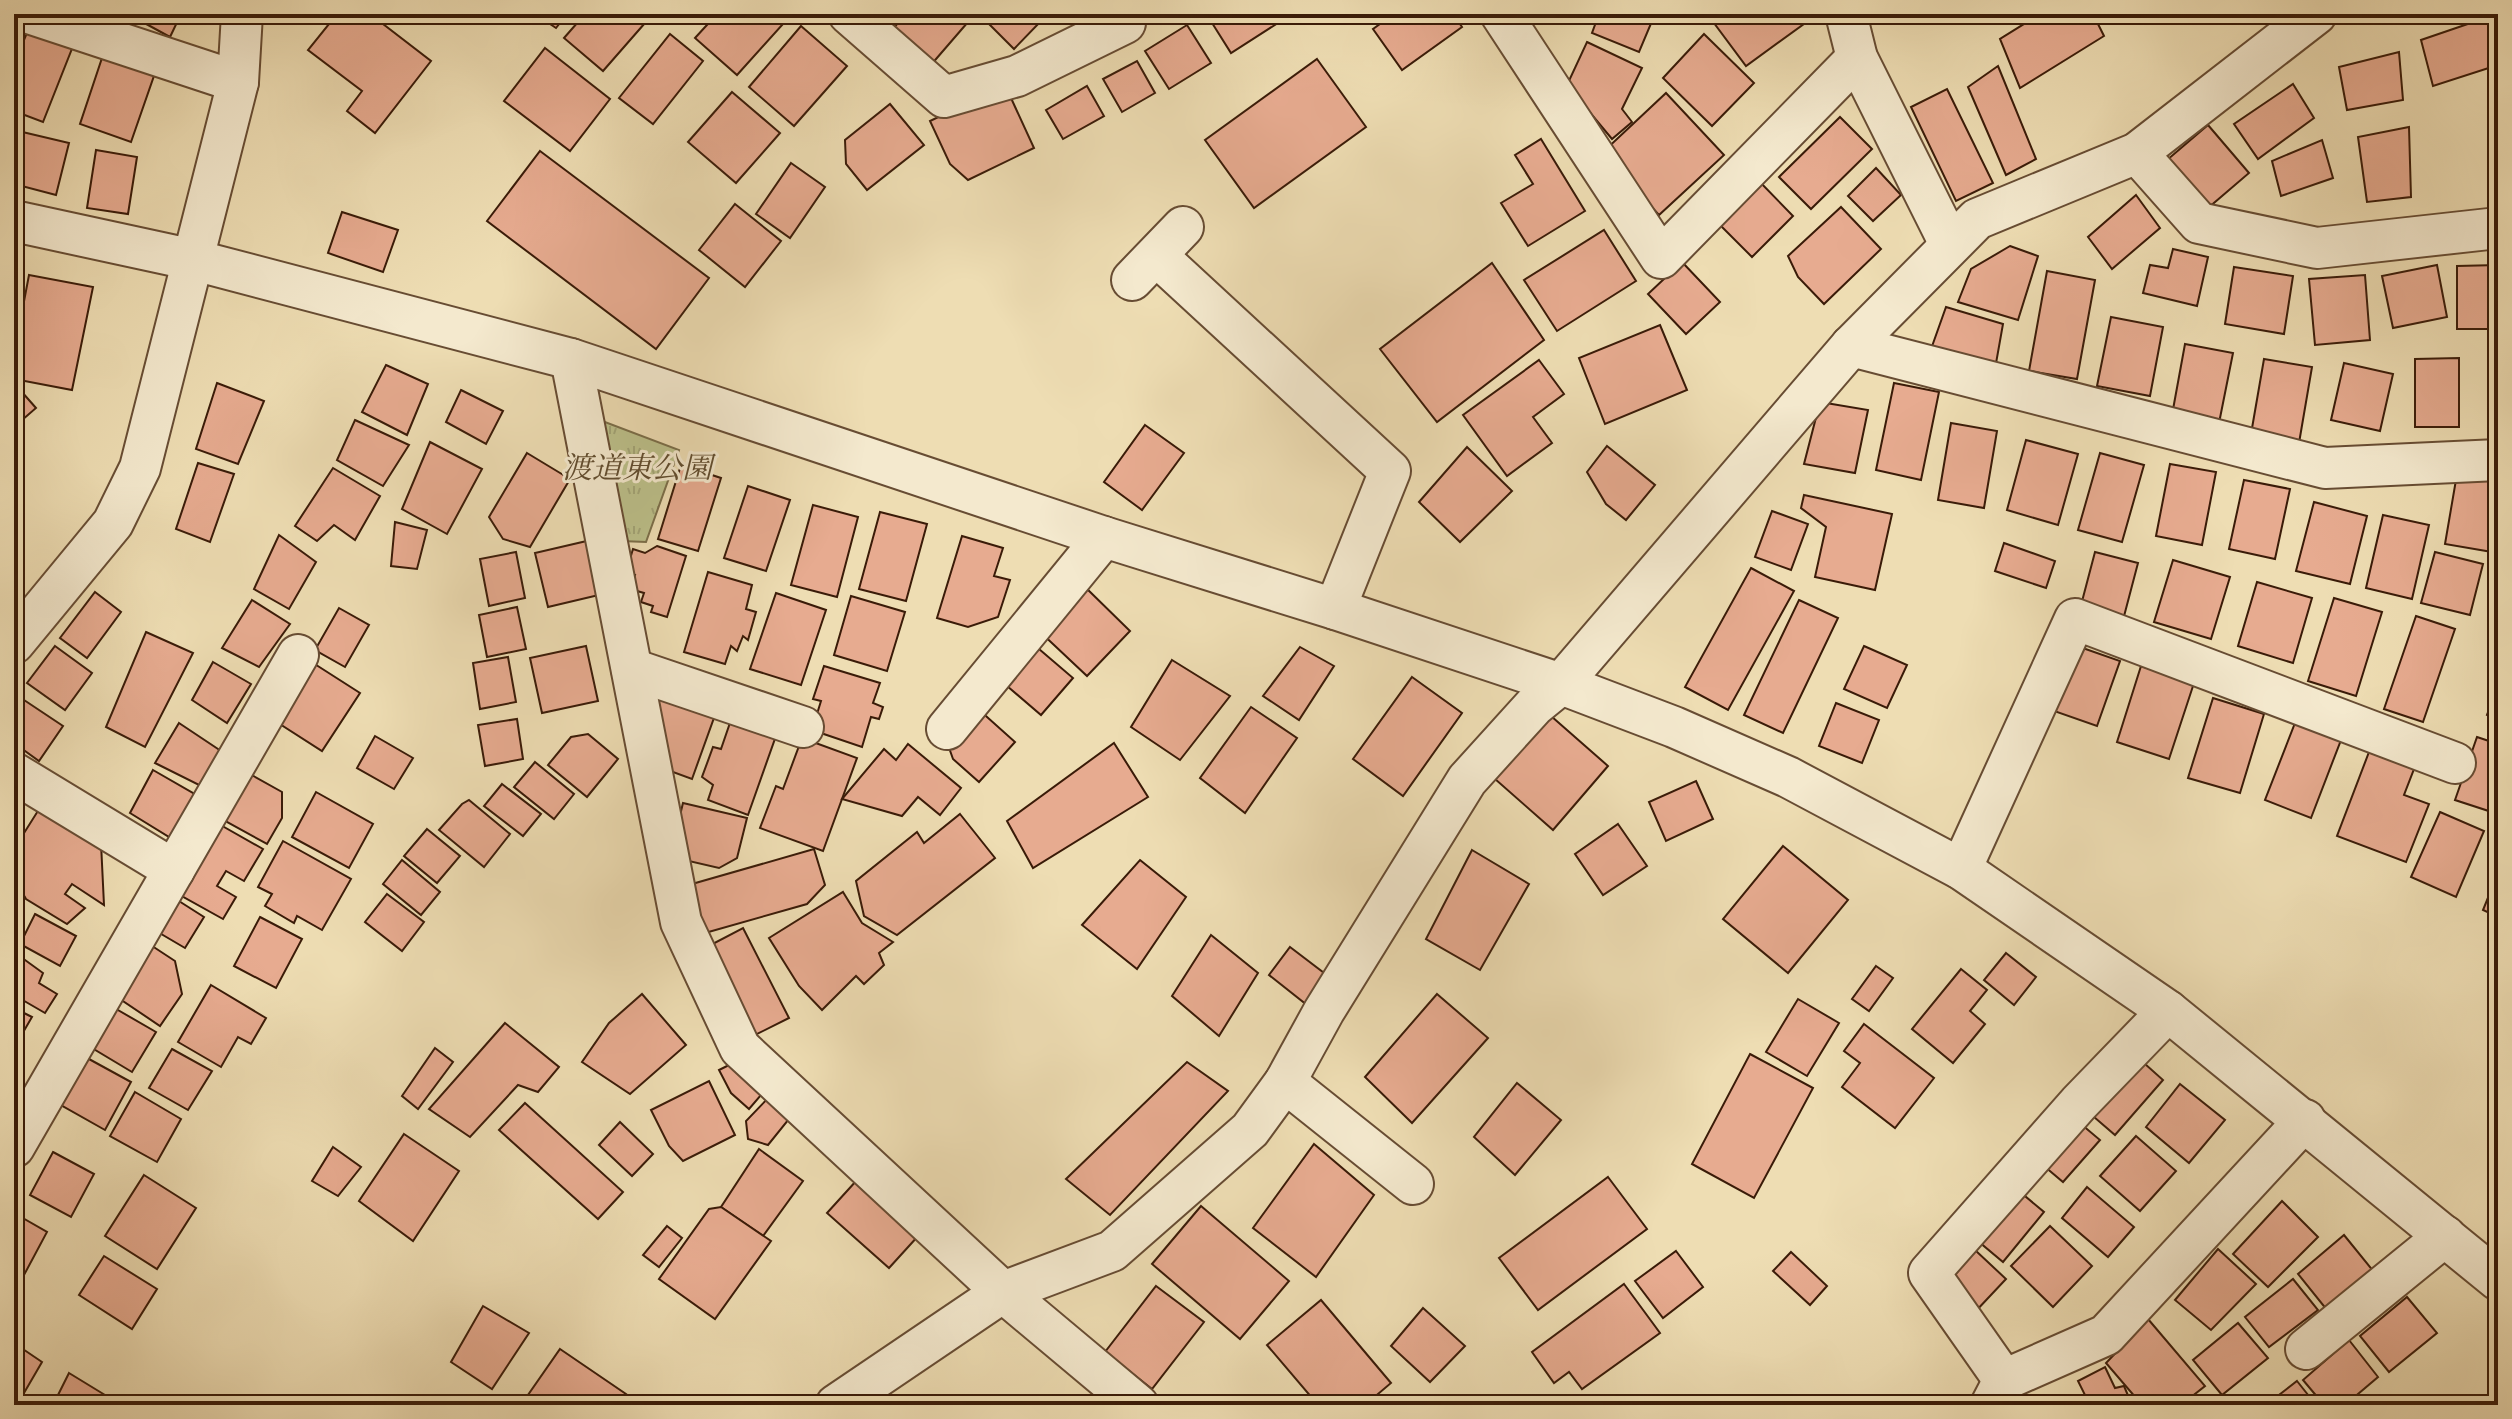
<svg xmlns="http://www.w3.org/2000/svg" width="2512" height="1419" font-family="'Old Standard TT','Noto Serif JP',serif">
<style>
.park{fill:url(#park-tufts);stroke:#7b6e49;stroke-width:2}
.building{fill:#e7ab90;stroke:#3a1b08;stroke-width:2}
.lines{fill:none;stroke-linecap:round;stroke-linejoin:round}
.minor-casing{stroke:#674c33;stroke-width:44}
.minor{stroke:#f4e9ce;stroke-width:40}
.labels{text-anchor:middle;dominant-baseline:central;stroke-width:6;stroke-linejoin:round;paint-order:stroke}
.park-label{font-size:30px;font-style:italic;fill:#614d2f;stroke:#f4e9ce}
</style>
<defs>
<pattern id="park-tufts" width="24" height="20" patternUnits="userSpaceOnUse" patternTransform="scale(2)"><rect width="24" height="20" fill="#bcc08a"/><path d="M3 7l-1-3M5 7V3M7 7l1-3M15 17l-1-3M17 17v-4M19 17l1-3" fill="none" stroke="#a2a476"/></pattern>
</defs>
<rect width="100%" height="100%" fill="#eeddb3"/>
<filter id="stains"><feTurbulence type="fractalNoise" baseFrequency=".0025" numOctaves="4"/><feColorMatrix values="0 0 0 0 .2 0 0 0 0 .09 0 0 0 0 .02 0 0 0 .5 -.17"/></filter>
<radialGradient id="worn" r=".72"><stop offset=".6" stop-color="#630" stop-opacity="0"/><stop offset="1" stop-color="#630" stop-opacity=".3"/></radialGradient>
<polygon class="park" points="589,416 679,450 646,542 621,541"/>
<g class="building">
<polygon points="128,14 181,14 170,37"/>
<polygon points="337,14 370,14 431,61 375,133 347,111 362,91 308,50"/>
<polygon points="535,14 567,14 556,28"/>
<polygon points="585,14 651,14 652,15 603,71 564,38"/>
<polygon points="717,14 792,14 737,75 695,38"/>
<polygon points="906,14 959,14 968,22 930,66 890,32"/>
<polygon points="979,14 1036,14 1042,20 1014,49"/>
<polygon points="1135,14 1159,14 1141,24"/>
<polygon points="1292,14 1231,53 1207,15 1208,14"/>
<polygon points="1394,14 1453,14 1462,27 1402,70 1373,29"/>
<polygon points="1599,14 1655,14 1639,52 1592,33"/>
<polygon points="1718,14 1802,14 1808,21 1746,66 1711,19"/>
<polygon points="2040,14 2093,14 2104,36 2020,88 2000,39"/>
<polygon points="2494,15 2498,28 2498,65 2433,86 2421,40"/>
<polygon points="31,23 75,41 43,122 14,111 14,64"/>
<polygon points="1187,25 1211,63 1169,89 1145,51"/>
<polygon points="801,26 847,66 794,126 749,87"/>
<polygon points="670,34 703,61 653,124 619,98"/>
<polygon points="1704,34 1754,83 1712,126 1663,78"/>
<polygon points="1587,42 1642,68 1622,109 1632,122 1612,139 1567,85"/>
<polygon points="545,48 610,99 570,151 504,101"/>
<polygon points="104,52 156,70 131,142 80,124"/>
<polygon points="2399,52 2403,100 2347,110 2339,67"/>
<polygon points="1317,59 1366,127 1254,208 1205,140"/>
<polygon points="1137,61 1155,93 1122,112 1103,79"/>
<polygon points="1998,66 2036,159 2006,175 1968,87"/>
<polygon points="2293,84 2314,118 2258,159 2234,124"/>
<polygon points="1005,85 1034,148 968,180 950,164 930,121"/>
<polygon points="1087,86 1104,116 1063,139 1046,110"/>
<polygon points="1947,89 1993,183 1956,201 1911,107"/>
<polygon points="732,92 780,133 736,183 688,142"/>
<polygon points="1666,93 1724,155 1659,215 1602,153"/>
<polygon points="890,104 924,145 867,190 846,164 845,140"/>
<polygon points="1840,117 1872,149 1811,209 1779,177"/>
<polygon points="2208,125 2249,173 2208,208 2167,160"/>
<polygon points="2409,127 2411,197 2367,202 2358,137"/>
<polygon points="14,130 69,143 56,195 14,184"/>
<polygon points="1541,139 1585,211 1528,246 1501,203 1533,184 1515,155"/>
<polygon points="2322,140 2333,178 2281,196 2272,161"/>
<polygon points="96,150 137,157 128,214 87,208"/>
<polygon points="540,151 709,278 656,349 487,221"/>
<polygon points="791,163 825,187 790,238 756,214"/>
<polygon points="1876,168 1901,195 1873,221 1848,196"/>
<polygon points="1758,180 1793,216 1752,257 1716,221"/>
<polygon points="2136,195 2160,228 2112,269 2088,237"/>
<polygon points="735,204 781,241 745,287 699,250"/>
<polygon points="1841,207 1881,249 1824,304 1798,277 1788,256"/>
<polygon points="342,212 398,230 383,272 328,253"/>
<polygon points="1604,230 1636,281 1557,331 1524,280"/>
<polygon points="2010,246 2038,256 2018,320 1958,302 1971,269"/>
<polygon points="2173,249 2208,257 2197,306 2143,293 2150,265 2168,268"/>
<polygon points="1682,262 1720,302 1686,334 1648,294"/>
<polygon points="1492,263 1544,340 1437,422 1380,349"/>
<polygon points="2437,265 2447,317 2393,328 2382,276"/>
<polygon points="2498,265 2498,329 2457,329 2457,266"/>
<polygon points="2234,267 2293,276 2284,334 2225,324"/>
<polygon points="2047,271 2095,280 2077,379 2029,371"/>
<polygon points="29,275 93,287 72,390 14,379 21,338 14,337 14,311 22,312"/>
<polygon points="2365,275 2370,340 2315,345 2309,279"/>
<polygon points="1946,307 2003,324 1995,369 1930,352"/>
<polygon points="2111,317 2163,327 2150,396 2097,386"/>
<polygon points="1660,325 1687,390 1605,424 1579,358"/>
<polygon points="2185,344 2233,353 2219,423 2172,415"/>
<polygon points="2498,345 2498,423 2497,423 2490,346"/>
<polygon points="2459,358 2459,427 2415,427 2415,359"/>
<polygon points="2264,359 2312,367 2299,443 2251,434"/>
<polygon points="1539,360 1564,394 1533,417 1552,443 1507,476 1463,415"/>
<polygon points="2344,363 2393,374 2380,431 2331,420"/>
<polygon points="386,365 428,384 407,435 362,412"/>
<polygon points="14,383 36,408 14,427"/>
<polygon points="217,383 264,401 238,464 196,449"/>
<polygon points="1894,383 1939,392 1921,480 1876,470"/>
<polygon points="461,390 503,411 486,444 446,422"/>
<polygon points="1820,402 1868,410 1855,473 1804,464"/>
<polygon points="355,420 409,445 383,486 337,460"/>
<polygon points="1951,423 1997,431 1984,508 1938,500"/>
<polygon points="1145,425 1184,453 1142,510 1104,482"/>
<polygon points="2026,440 2078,454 2058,525 2007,510"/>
<polygon points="430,442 482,469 447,534 402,509"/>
<polygon points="1607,446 1655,485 1626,520 1606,504 1587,472"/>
<polygon points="1467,447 1512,491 1460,542 1419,502"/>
<polygon points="527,453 570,479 530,547 503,539 489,517"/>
<polygon points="2100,453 2144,465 2122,542 2078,530"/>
<polygon points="198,463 234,474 210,542 176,529"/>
<polygon points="2170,464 2216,472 2202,545 2156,536"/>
<polygon points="681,465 721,478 698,551 658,539"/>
<polygon points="333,468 380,496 355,540 334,525 317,541 295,526"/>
<polygon points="2457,474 2498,481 2498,553 2445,544"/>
<polygon points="2244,480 2290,489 2275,559 2229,549"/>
<polygon points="748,486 790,500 766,571 724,558"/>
<polygon points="1804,495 1892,514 1875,590 1815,577 1826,527 1801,508"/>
<polygon points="2314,502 2367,516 2350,584 2296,571"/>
<polygon points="813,505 858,517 837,597 791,585"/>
<polygon points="1772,511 1808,524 1791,570 1755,557"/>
<polygon points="880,512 927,524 906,601 859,589"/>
<polygon points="2383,515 2429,525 2412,599 2366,588"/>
<polygon points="395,522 427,530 417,569 391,566"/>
<polygon points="279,535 316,562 289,609 254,589"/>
<polygon points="962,536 1003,548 994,576 1010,580 998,617 968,627 937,618"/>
<polygon points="591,540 603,594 548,607 535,553"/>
<polygon points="2004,543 2055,561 2046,588 1995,571"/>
<polygon points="657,546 686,556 667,617 651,612 653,606 641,602 644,593 630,589 635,575 626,572 633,549 645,553"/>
<polygon points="516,552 525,598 489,606 480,559"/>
<polygon points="2095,552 2138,563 2123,620 2080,609"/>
<polygon points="2435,552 2483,564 2470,615 2421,603"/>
<polygon points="2173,560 2230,577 2211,639 2154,622"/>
<polygon points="1751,568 1794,591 1728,710 1685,687"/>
<polygon points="708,572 752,585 746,609 756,612 748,640 743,636 737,651 731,646 725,664 684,652"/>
<polygon points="2257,582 2312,598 2293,663 2238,646"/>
<polygon points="1081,583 1130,631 1087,676 1037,629"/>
<polygon points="95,592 121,612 87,658 60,638"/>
<polygon points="776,593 826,610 801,685 750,669"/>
<polygon points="851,596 905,612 887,671 834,655"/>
<polygon points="2334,598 2382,612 2356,696 2308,681"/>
<polygon points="252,600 290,624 259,667 222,648"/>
<polygon points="1799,600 1838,618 1783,733 1744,715"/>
<polygon points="517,607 526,649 487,657 479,615"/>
<polygon points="339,608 369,625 345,667 315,650"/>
<polygon points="2416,616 2455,629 2423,722 2384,709"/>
<polygon points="146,632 193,653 145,747 106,727"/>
<polygon points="1032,643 1073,678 1041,715 1000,680"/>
<polygon points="55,646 92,673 65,710 27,683"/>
<polygon points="586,646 598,701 542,713 530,658"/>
<polygon points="1864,646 1907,665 1887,708 1844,689"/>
<polygon points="2077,646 2120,661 2097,726 2054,711"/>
<polygon points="1300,647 1334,666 1299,720 1263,696"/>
<polygon points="508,657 516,702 480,709 473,663"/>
<polygon points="1172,660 1230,696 1180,760 1131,727"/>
<polygon points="310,661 360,693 322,751 272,719"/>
<polygon points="213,662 251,684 227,723 192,700"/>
<polygon points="824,666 880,683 873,703 883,707 879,719 871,717 862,747 812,730 821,701 813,699"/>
<polygon points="2141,666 2194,683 2169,759 2117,742"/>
<polygon points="1412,677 1462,713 1403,796 1353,759"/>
<polygon points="2498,685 2498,719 2487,715"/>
<polygon points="659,694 715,715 692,779 662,768 649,721"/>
<polygon points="18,696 63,726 39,761 14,743 14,702"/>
<polygon points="2213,698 2264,714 2240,793 2188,778"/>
<polygon points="1836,703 1879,720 1862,763 1819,746"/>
<polygon points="1251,707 1297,738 1245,813 1200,778"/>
<polygon points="977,708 1015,742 979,782 953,759 947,742"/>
<polygon points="1551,716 1608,766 1553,830 1495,779"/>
<polygon points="732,717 777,733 748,815 708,800 713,785 702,777 713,747 721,749"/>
<polygon points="517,719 523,759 485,766 478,725"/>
<polygon points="179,723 224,753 203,787 155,763"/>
<polygon points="2295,723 2341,740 2311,818 2265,800"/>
<polygon points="588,734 618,759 587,797 548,765 571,737"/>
<polygon points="375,736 413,758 394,789 357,768"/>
<polygon points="2477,737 2498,744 2498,814 2455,800"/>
<polygon points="802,738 857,758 823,851 760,828 776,786 783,789"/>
<polygon points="1114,743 1148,797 1033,868 1007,821"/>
<polygon points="908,744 961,788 940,815 918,797 902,816 842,799 884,749 896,760"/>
<polygon points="2369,752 2414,769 2404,795 2429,804 2406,862 2337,836"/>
<polygon points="535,762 574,794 554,819 514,787"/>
<polygon points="153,770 198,796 174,840 130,813"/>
<polygon points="248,773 282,792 282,818 267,844 216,816"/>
<polygon points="1696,781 1713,819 1666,841 1649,802"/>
<polygon points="502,784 541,814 523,836 484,806"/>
<polygon points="316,792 373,824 349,868 292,837"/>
<polygon points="469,800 510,834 484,867 439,830 462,804"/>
<polygon points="683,803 747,818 737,858 719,868 680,859 674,840"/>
<polygon points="41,806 101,843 104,905 72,884 65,894 85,908 67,924 26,899 14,878 14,849"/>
<polygon points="2440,812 2484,831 2456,897 2411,877"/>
<polygon points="960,814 995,858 897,935 864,916 856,881 917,832 924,843"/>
<polygon points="210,819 263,849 244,881 226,871 217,886 236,897 223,919 171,890"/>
<polygon points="1618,824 1647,866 1603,895 1575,854"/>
<polygon points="427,829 460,856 437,883 404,856"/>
<polygon points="283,841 351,879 322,930 297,916 294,923 265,906 272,894 258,887"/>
<polygon points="1783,846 1848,900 1788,973 1723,919"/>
<polygon points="814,849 825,885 807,904 705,933 692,884"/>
<polygon points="1472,850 1529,884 1480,970 1426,939"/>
<polygon points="402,860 440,892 421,915 383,884"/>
<polygon points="1140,860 1186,897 1137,969 1082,925"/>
<polygon points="2498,873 2498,917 2483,910"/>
<polygon points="843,892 862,923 893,942 879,953 884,965 864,984 856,976 822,1010 799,986 769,938"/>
<polygon points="387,894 424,922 402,951 365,922"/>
<polygon points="171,896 204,917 185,948 151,928"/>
<polygon points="35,914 76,936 60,966 20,944"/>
<polygon points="260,917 302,939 276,988 234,966"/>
<polygon points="743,928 789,1018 749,1038 703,949"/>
<polygon points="1211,935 1258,973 1219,1036 1172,996"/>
<polygon points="143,940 175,961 182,994 160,1026 108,991"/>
<polygon points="1290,947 1328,976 1307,1005 1269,975"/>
<polygon points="14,952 43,973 39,983 57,994 45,1013 14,995"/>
<polygon points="2006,953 2036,977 2014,1005 1984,980"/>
<polygon points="1876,966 1893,978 1869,1011 1852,999"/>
<polygon points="1961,969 1987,990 1970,1011 1985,1024 1953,1063 1912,1029"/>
<polygon points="211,985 266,1018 251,1044 238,1037 221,1067 178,1042"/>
<polygon points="642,994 686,1045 630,1094 582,1062 609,1023"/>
<polygon points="1437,994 1488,1038 1412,1123 1365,1077"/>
<polygon points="1798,999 1839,1023 1807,1076 1766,1052"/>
<polygon points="111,1006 156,1032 132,1072 82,1042"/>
<polygon points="14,1008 32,1017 14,1048"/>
<polygon points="505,1023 559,1067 538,1092 518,1085 470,1137 429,1109"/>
<polygon points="1864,1024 1934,1078 1895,1128 1842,1087 1860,1063 1844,1051"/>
<polygon points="435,1048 453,1062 418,1109 402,1096"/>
<polygon points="172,1049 212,1071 188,1110 149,1088"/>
<polygon points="78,1053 131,1082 105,1130 52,1100"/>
<polygon points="1750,1054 1813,1088 1754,1198 1692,1164"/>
<polygon points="2135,1055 2163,1080 2115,1135 2087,1111"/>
<polygon points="737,1061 767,1088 749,1109 731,1093 719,1070"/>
<polygon points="1187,1062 1228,1091 1110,1215 1066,1179"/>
<polygon points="709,1081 735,1135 683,1161 669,1146 651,1110"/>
<polygon points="1517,1083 1561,1120 1515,1175 1474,1137"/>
<polygon points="2180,1084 2225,1120 2189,1163 2146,1127"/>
<polygon points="135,1092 181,1119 157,1162 110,1136"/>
<polygon points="773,1093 789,1119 768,1145 748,1139 746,1121"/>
<polygon points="525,1103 623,1192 598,1219 499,1130"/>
<polygon points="2075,1119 2100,1140 2063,1182 2038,1161"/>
<polygon points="620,1122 653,1154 632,1176 599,1145"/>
<polygon points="404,1134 459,1171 413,1241 359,1201"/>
<polygon points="2136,1136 2176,1171 2140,1211 2100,1176"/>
<polygon points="1314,1144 1374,1195 1316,1277 1253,1228"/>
<polygon points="333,1147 361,1167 338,1196 312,1181"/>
<polygon points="759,1149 803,1181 763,1236 721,1207"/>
<polygon points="53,1152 94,1174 71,1217 30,1195"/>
<polygon points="144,1175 196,1208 157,1269 105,1236"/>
<polygon points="1608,1177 1647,1229 1538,1310 1499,1258"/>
<polygon points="857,1180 919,1235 889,1268 827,1213"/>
<polygon points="2013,1186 2044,1212 2003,1262 1972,1236"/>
<polygon points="2087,1187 2134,1227 2108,1257 2062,1218"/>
<polygon points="2282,1201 2318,1237 2268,1287 2233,1254"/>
<polygon points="1201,1206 1289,1281 1240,1339 1152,1264"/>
<polygon points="721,1207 771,1241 715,1319 659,1279 709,1209"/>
<polygon points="14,1213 47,1232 24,1275 14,1270"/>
<polygon points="667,1226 682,1238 659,1267 643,1255"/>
<polygon points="2050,1226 2092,1266 2053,1307 2011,1266"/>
<polygon points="2344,1235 2374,1272 2327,1310 2298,1274"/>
<polygon points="2218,1249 2256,1284 2211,1330 2175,1300"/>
<polygon points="1975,1250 2006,1279 1974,1313 1936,1277"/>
<polygon points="1676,1251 1703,1287 1663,1318 1635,1281"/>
<polygon points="1791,1252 1827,1286 1810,1305 1773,1271"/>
<polygon points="104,1256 157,1289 132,1329 79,1295"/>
<polygon points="2293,1279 2318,1310 2269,1347 2245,1317"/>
<polygon points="1624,1284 1660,1333 1582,1389 1569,1372 1554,1383 1532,1352"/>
<polygon points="1156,1286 1204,1322 1152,1389 1105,1352"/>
<polygon points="2407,1297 2437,1333 2389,1372 2360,1336"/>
<polygon points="1321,1300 1391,1383 1365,1405 1318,1405 1267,1345"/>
<polygon points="483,1306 529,1333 492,1389 451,1362"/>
<polygon points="1423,1308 1465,1346 1430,1382 1391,1346"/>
<polygon points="2148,1319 2205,1386 2181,1405 2142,1405 2106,1363"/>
<polygon points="2238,1323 2268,1358 2222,1395 2193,1360"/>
<polygon points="2349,1340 2378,1377 2345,1405 2324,1405 2303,1380"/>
<polygon points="14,1343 42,1362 17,1405 14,1405"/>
<polygon points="560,1349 626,1394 619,1405 521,1405"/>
<polygon points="2105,1367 2115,1388 2124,1386 2132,1405 2077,1405 2087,1399 2078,1381"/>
<polygon points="69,1373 105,1395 99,1405 53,1405"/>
<polygon points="2297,1381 2316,1405 2266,1405"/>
<polygon points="1762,1396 1765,1405 1730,1405"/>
</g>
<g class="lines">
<g class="minor-casing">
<g id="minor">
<polyline points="32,14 238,82"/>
<polyline points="849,14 944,97 1017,76 1125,23 1119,14"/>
<polyline points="1501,14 1661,258 1857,58"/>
<polyline points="1846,14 1857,58 1950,244"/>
<polyline points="2137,153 2199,223 2317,248 2498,228"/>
<polyline points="14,221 194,260 571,359 1104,537 1335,609 1561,684 1674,727 1788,777 1961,869 2168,1011 2498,1280"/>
<polyline points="1157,256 1390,471 1335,609"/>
<polyline points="1132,280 1183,227"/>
<polyline points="1851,346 2325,468 2498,460"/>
<polyline points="571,359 681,922 740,1048 1003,1292 1138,1405"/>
<polyline points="14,643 113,523 140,468 238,82 242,14"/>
<polyline points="632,669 803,727"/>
<polyline points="947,729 1104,537"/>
<polyline points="14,773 174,870"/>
<polyline points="1961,869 2075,619 2455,763"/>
<polyline points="1285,1082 1413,1184"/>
<polyline points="14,1147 298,655"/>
<polyline points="2306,1349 2445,1236"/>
<polyline points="2004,1380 1929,1273 2079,1103 2168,1011"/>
<polyline points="836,1405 1003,1292 1112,1251 1250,1130 1285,1082 1324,1011 1467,780 1534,706 1561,684 1851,346 1977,219 2137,153 2316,14"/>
<polyline points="1991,1405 2004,1380 2106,1335 2305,1120"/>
</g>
</g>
<use href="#minor" class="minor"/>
</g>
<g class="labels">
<g class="park-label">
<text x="637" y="470">渡道東公園</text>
</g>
</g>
<rect width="2512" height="1419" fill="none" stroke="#eeddb3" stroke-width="48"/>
<rect x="16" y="16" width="2480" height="1387" fill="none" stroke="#3a1b08" stroke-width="4"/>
<rect x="24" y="24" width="2464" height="1371" fill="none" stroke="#3a1b08" stroke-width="2"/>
<rect width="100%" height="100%" filter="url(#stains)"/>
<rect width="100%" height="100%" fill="url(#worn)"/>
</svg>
